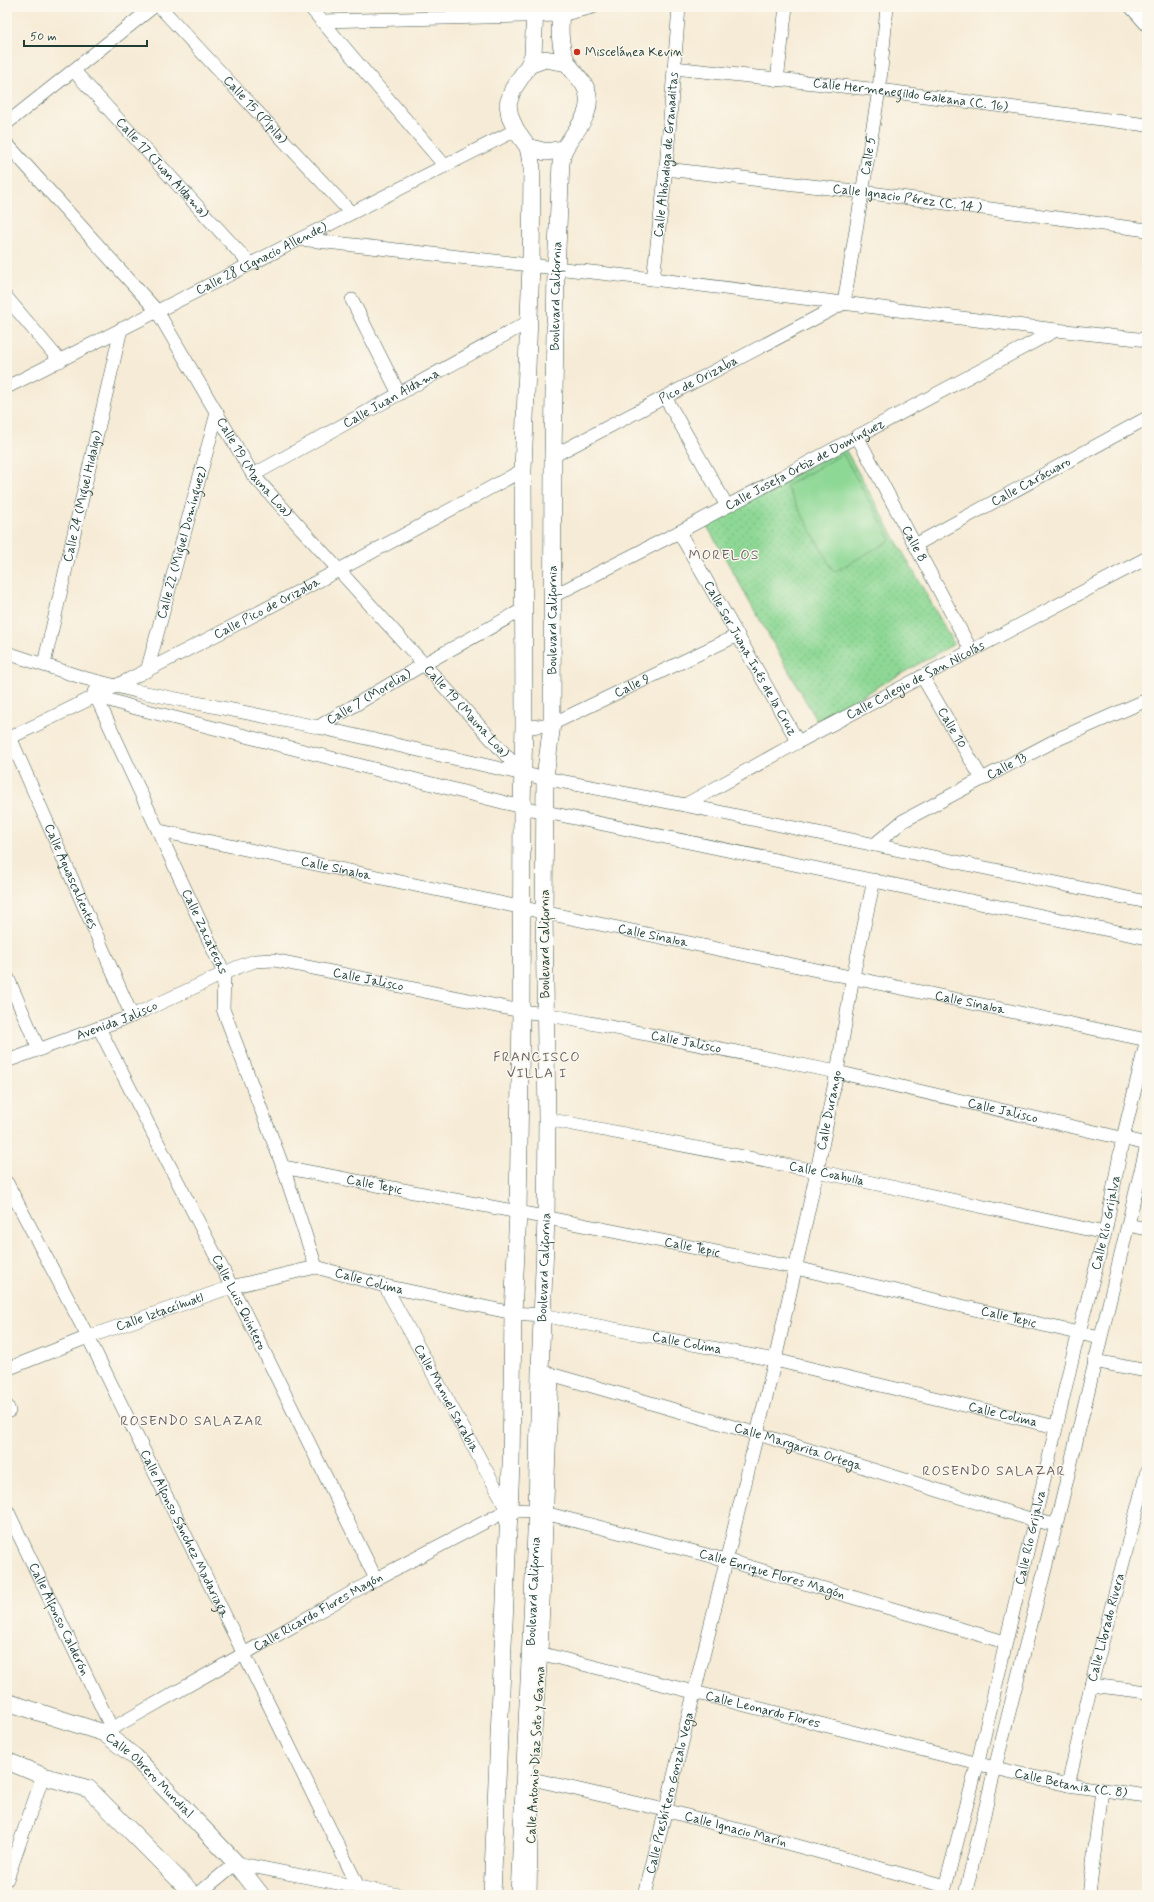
<svg xmlns="http://www.w3.org/2000/svg" width="1154" height="1902" font-family="Mynerve,sans-serif">
<style>
.grass{fill:url(#grass-dots);stroke:#568a64}
.pitch{fill:#8ed895;stroke:#568a64}
.lines{fill:none;stroke-linecap:round;stroke-linejoin:round}
.minor-casing{stroke:#3f574c;stroke-width:14}
.tertiary-casing{stroke:#3f574c;stroke-width:18}
.minor{stroke:#fff;stroke-width:13}
.tertiary{stroke:#fff;stroke-width:17}
.poi-dot{fill:#c8321e;stroke:#fbf7ec;stroke-width:1.5}
.labels{text-anchor:middle;dominant-baseline:central;stroke-width:3;stroke-linejoin:round;paint-order:stroke}
.poi-label{font-size:13px;fill:#1f3d34;stroke:#fbf7ec;text-anchor:start}
.street-label{font-size:13px;fill:#1f3d34;stroke:#fbf7ec}
.neighbourhood-label{font-size:14px;letter-spacing:1px;fill:#635c61;stroke:#fbf7ec}
</style>
<defs>
<pattern id="grass-dots" width="8" height="8" patternUnits="userSpaceOnUse"><rect width="8" height="8" fill="#8ed895"/><path d="M2 2h.1M6 6h.1" fill="none" stroke="#7aba81" stroke-width="1.8" stroke-linecap="round"/></pattern>
</defs>
<rect width="100%" height="100%" fill="#fbf7ec"/>
<filter id="ink" filterUnits="userSpaceOnUse"><feTurbulence type="fractalNoise" baseFrequency=".025" numOctaves="2"/><feDisplacementMap in="SourceGraphic" scale="8" xChannelSelector="R" yChannelSelector="G"/><feConvolveMatrix kernelMatrix="1 2 1 2 8 2 1 2 1" color-interpolation-filters="sRGB"/></filter>
<filter id="wash" filterUnits="userSpaceOnUse"><feTurbulence type="fractalNoise" baseFrequency=".012" numOctaves="4" result="noise"/><feDisplacementMap in="SourceGraphic" scale="16" xChannelSelector="R" yChannelSelector="G"/><feGaussianBlur stdDeviation="0.9" result="paint"/><feColorMatrix in="noise" values="0 0 0 0 0 0 0 0 0 0 0 0 0 0 0 0 0 1.4 0 .05"/><feComposite in="paint" operator="in"/></filter>
<g filter="url(#wash)">
<rect width="100%" height="100%" fill="#f6ebd6"/>
<polygon class="grass" points="844,447 954,644 817,721 706,524"/>
<polygon class="pitch" points="843,454 891,540 834,572 786,486"/>
</g>
<g filter="url(#ink)">
<g class="lines">
<g class="minor-casing">
<g id="minor">
<path id="s1" d="M160,7L351,213"/>
<polyline points="310,7 445,166"/>
<polyline points="1131,7 1147,25"/>
<polyline points="321,21 561,15 593,7"/>
<path id="s2" d="M674,68L879,90L1147,125"/>
<path id="s3" d="M74,71L250,264"/>
<polyline points="777,80 786,7"/>
<polyline points="7,123 153,7"/>
<path id="s4" d="M7,144L157,311L253,475L523,774"/>
<path id="s5" d="M666,169L863,192L1147,230"/>
<polyline points="300,239 653,279 1056,330 1147,340"/>
<path id="s6" d="M653,279L666,169L679,7"/>
<polyline points="7,298 60,361"/>
<polyline points="352,300 399,394"/>
<path id="s7" d="M7,387L516,130"/>
<polyline points="665,397 727,506"/>
<path id="s8" d="M857,436L971,650"/>
<path id="s9" d="M553,456L844,303L879,90L887,7"/>
<path id="s10" d="M253,475L530,321"/>
<path id="s11" d="M679,532L798,742"/>
<path id="s12" d="M915,545L1147,418"/>
<path id="s13" d="M553,596L679,532L1056,330"/>
<polyline points="7,653 84,678 136,691 318,727 523,774 685,805 1147,902"/>
<path id="s14" d="M44,664L121,329"/>
<path id="s15" d="M147,671L217,413"/>
<path id="s16" d="M922,676L982,779"/>
<path id="s17" d="M94,692L224,973L223,1009L283,1167L316,1267"/>
<polyline points="97,696 132,707 522,807 1147,938"/>
<path id="s18" d="M318,727L424,664L524,609"/>
<path id="s19" d="M524,728L552,724L738,635"/>
<path id="s20" d="M10,737L132,1016"/>
<path id="s21" d="M7,739C182,656 353,563 523,470"/>
<path id="s22" d="M685,805L798,742L1147,558"/>
<path id="s23" d="M160,831L1147,1040"/>
<path id="s24" d="M874,845L903,821L982,779L1058,739L1147,700"/>
<polyline points="7,976 39,1050"/>
<path id="s25" d="M99,1028L244,1311L376,1579"/>
<path id="s26" d="M7,1061L132,1016L238,967L255,961L274,960L521,1011L545,1014L837,1072L1147,1144"/>
<path id="s27" d="M547,1119L817,1171L1105,1233"/>
<path id="s28" d="M283,1167L518,1212L796,1268L1100,1338"/>
<path id="s29" d="M7,1183L88,1337L358,1886"/>
<polyline points="1128,1225 1147,1229"/>
<path id="s30" d="M385,1286L508,1510"/>
<polyline points="1094,1361 1147,1371"/>
<path id="s31" d="M7,1369L88,1337L231,1287L316,1267L385,1286L513,1313L542,1315L775,1360L1056,1427"/>
<path id="s32" d="M540,1371L758,1434L1033,1520L1056,1525"/>
<polyline points="7,1406 9,1411 7,1412"/>
<path id="s33" d="M7,1510L112,1729"/>
<path id="s34" d="M531,1651L995,1768L1068,1785L1147,1796"/>
<polyline points="1091,1685 1147,1692"/>
<path id="s35" d="M104,1733L376,1579L508,1510L537,1511L726,1560L1005,1642"/>
<polyline points="533,1758 541,1653 552,1375"/>
<path id="s36" d="M524,1777L665,1810L945,1886"/>
<path id="s37" d="M1068,1785L1091,1685L1147,1471"/>
<polyline points="7,1879 43,1776"/>
<polyline points="197,1895 236,1863 399,1895"/>
<polyline points="530,1895 532,1792"/>
<path id="s38" d="M645,1895L775,1360L817,1171L837,1072L853,976L874,880"/>
<path id="s39" d="M943,1895L978,1762L1073,1355L1105,1233L1123,1138L1147,1039"/>
<polyline points="965,1895 995,1768 1056,1525 1147,1145"/>
<polyline points="1089,1895 1102,1790"/>
</g>
</g>
<g class="tertiary-casing">
<g id="tertiary">
<polyline points="529,65 545,59 567,63"/>
<polyline points="528,147 546,152 564,149"/>
<path id="s40" d="M7,1702L104,1733L135,1757L236,1863L261,1895"/>
<polyline points="7,1761 43,1776 89,1789 194,1895"/>
<polyline points="492,1895 511,1465 513,1313 518,1212 521,1011 522,807 524,725 523,470 531,265 532,168 528,147 516,130 510,117 508,104 513,89 529,65 533,55 535,7"/>
<path id="s41" d="M519,1895L537,1511L540,1371L546,1218L547,1119L544,913L545,777L552,724L553,456L556,270L561,163C562,158 562,152 565,148C574,131 591,117 588,96C586,81 573,74 567,62C558,45 560,25 561,7"/>
</g>
</g>
<use href="#minor" class="minor"/>
<use href="#tertiary" class="tertiary"/>
</g>
</g>
<circle class="poi-dot" cx="577" cy="52" r="4"/>
<g class="labels">
<g class="poi-label">
<text x="585" y="52">Miscelánea Kevin</text>
</g>
<g class="street-label">
<text stroke="none"><textPath href="#s2" startOffset="238">Calle Hermenegildo Galeana (C. 16)</textPath></text>
<text stroke="none"><textPath href="#s1" startOffset="140">Calle 15 (Pípila)</textPath></text>
<text stroke="none"><textPath href="#s6" startOffset="125">Calle Alhóndiga de Granaditas</textPath></text>
<text stroke="none"><textPath href="#s9" startOffset="478">Calle 5</textPath></text>
<text stroke="none"><textPath href="#s3" startOffset="131">Calle 17 (Juan Aldama)</textPath></text>
<text stroke="none"><textPath href="#s5" startOffset="243">Calle Ignacio Pérez (C. 14 )</textPath></text>
<text stroke="none"><textPath href="#s7" startOffset="285">Calle 28 (Ignacio Allende)</textPath></text>
<text stroke="none"><textPath href="#s41" startOffset="1600">Boulevard California</textPath></text>
<text stroke="none"><textPath href="#s9" startOffset="164">Pico de Orizaba</textPath></text>
<text stroke="none"><textPath href="#s10" startOffset="158">Calle Juan Aldama</textPath></text>
<text stroke="none"><textPath href="#s13" startOffset="284">Calle Josefa Ortiz de Domínguez</textPath></text>
<text stroke="none"><textPath href="#s4" startOffset="409">Calle 19 (Mauna Loa)</textPath></text>
<text stroke="none"><textPath href="#s12" startOffset="132">Calle Carácuaro</textPath></text>
<text stroke="none"><textPath href="#s14" startOffset="172">Calle 24 (Miguel Hidalgo)</textPath></text>
<text stroke="none"><textPath href="#s15" startOffset="133">Calle 22 (Miguel Domínguez)</textPath></text>
<text stroke="none"><textPath href="#s8" startOffset="122">Calle 8</textPath></text>
<text stroke="none"><textPath href="#s21" startOffset="291">Calle Pico de Orizaba</textPath></text>
<text stroke="none"><textPath href="#s41" startOffset="1276">Boulevard California</textPath></text>
<text stroke="none"><textPath href="#s11" startOffset="145">Calle Sor Juana Inés de la Cruz</textPath></text>
<text stroke="none"><textPath href="#s22" startOffset="262">Calle Colegio de San Nicolás</textPath></text>
<text stroke="none"><textPath href="#s19" startOffset="117">Calle 9</textPath></text>
<text stroke="none"><textPath href="#s18" startOffset="59">Calle 7 (Morelia)</textPath></text>
<text stroke="none"><textPath href="#s4" startOffset="733">Calle 19 (Mauna Loa)</textPath></text>
<text stroke="none"><textPath href="#s16" startOffset="60">Calle 10</textPath></text>
<text stroke="none"><textPath href="#s24" startOffset="155">Calle 13</textPath></text>
<text stroke="none"><textPath href="#s23" startOffset="180">Calle Sinaloa</textPath></text>
<text stroke="none"><textPath href="#s20" startOffset="152">Calle Aguascalientes</textPath></text>
<text stroke="none"><textPath href="#s17" startOffset="264">Calle Zacatecas</textPath></text>
<text stroke="none"><textPath href="#s23" startOffset="504">Calle Sinaloa</textPath></text>
<text transform="translate(545 944) rotate(-90)">Boulevard California</text>
<text stroke="none"><textPath href="#s26" startOffset="383">Calle Jalisco</textPath></text>
<text stroke="none"><textPath href="#s23" startOffset="828">Calle Sinaloa</textPath></text>
<text stroke="none"><textPath href="#s26" startOffset="117">Avenida Jalisco</textPath></text>
<text stroke="none"><textPath href="#s26" startOffset="707">Calle Jalisco</textPath></text>
<text stroke="none"><textPath href="#s26" startOffset="1031">Calle Jalisco</textPath></text>
<text stroke="none"><textPath href="#s38" startOffset="806">Calle Durango</textPath></text>
<text stroke="none"><textPath href="#s27" startOffset="285">Calle Coahuila</textPath></text>
<text stroke="none"><textPath href="#s28" startOffset="93">Calle Tepic</textPath></text>
<text stroke="none"><textPath href="#s39" startOffset="692">Calle Río Grijalva</textPath></text>
<text stroke="none"><textPath href="#s28" startOffset="417">Calle Tepic</textPath></text>
<text stroke="none"><textPath href="#s41" startOffset="628">Boulevard California</textPath></text>
<text stroke="none"><textPath href="#s31" startOffset="381">Calle Colima</textPath></text>
<text stroke="none"><textPath href="#s25" startOffset="308">Calle Luis Quintero</textPath></text>
<text stroke="none"><textPath href="#s31" startOffset="163">Calle Iztaccíhuatl</textPath></text>
<text stroke="none"><textPath href="#s28" startOffset="741">Calle Tepic</textPath></text>
<text stroke="none"><textPath href="#s31" startOffset="705">Calle Colima</textPath></text>
<text stroke="none"><textPath href="#s30" startOffset="128">Calle Manuel Sarabia</textPath></text>
<text stroke="none"><textPath href="#s31" startOffset="1029">Calle Colima</textPath></text>
<text stroke="none"><textPath href="#s32" startOffset="269">Calle Margarita Ortega</textPath></text>
<text stroke="none"><textPath href="#s29" startOffset="393">Calle Alfonso Sánchez Madariaga</textPath></text>
<text stroke="none"><textPath href="#s39" startOffset="368">Calle Río Grijalva</textPath></text>
<text stroke="none"><textPath href="#s35" startOffset="734">Calle Enrique Flores Magón</textPath></text>
<text stroke="none"><textPath href="#s41" startOffset="304">Boulevard California</textPath></text>
<text stroke="none"><textPath href="#s35" startOffset="246">Calle Ricardo Flores Magón</textPath></text>
<text stroke="none"><textPath href="#s33" startOffset="121">Calle Alfonso Calderón</textPath></text>
<text stroke="none"><textPath href="#s37" startOffset="162">Calle Librado Rivera</textPath></text>
<text stroke="none"><textPath href="#s34" startOffset="239">Calle Leonardo Flores</textPath></text>
<text transform="translate(536 1755) rotate(-87)">Calle Antonio Díaz Soto y Gama</text>
<text stroke="none"><textPath href="#s40" startOffset="164">Calle Obrero Mundial</textPath></text>
<text stroke="none"><textPath href="#s34" startOffset="556">Calle Betania (C. 8)</textPath></text>
<text stroke="none"><textPath href="#s38" startOffset="105">Calle Presbítero Gonzalo Vega</textPath></text>
<text stroke="none"><textPath href="#s36" startOffset="218">Calle Ignacio Marín</textPath></text>
</g>
<g class="neighbourhood-label">
<text x="724" y="555">MORELOS</text>
<text x="537" y="1057">FRANCISCO<tspan x="537" dy="16">VILLA I</tspan></text>
<text x="192" y="1421">ROSENDO SALAZAR</text>
<text x="994" y="1471">ROSENDO SALAZAR</text>
</g>
</g>
<rect width="1154" height="1902" fill="none" stroke="#fbf7ec" stroke-width="24"/>
<path d="M24 40v6h123v-6" fill="none" stroke="#1f3d34" stroke-width="2"/>
<text x="30" y="40" font-size="12" fill="#1f3d34" stroke="#fbf7ec" stroke-width="3" paint-order="stroke">50 m</text>
</svg>
